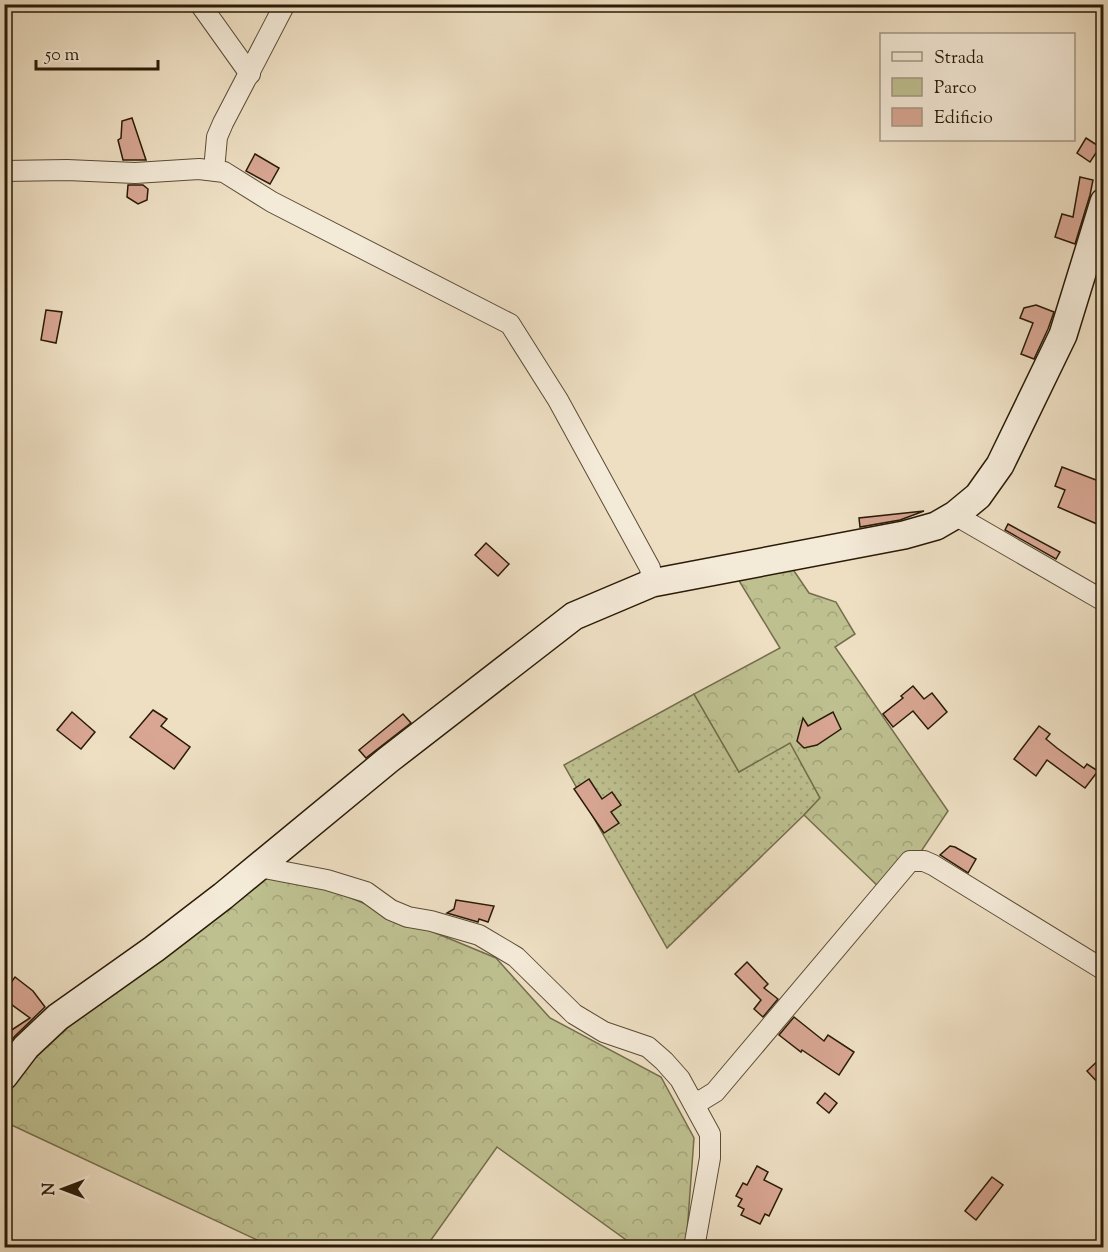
<svg xmlns="http://www.w3.org/2000/svg" width="1108" height="1252" font-family="'Sorts Mill Goudy',serif">
<style>
.green{fill:url(#green-dots);stroke:#746e4c;stroke-width:1.5}
.forest{fill:url(#forest-crowns);stroke:#746e4c;stroke-width:1.5}
.building{fill:#d8a693;stroke:#291b07;stroke-width:1.5}
.lines{fill:none;stroke-linecap:round;stroke-linejoin:round}
.minor-casing{stroke:#5a4c36;stroke-width:22}
.secondary-casing{stroke:#291b07;stroke-width:30}
.minor{stroke:#f4ead8;stroke-width:20}
.secondary{stroke:#f4ead8;stroke-width:27}
</style>
<defs>
<pattern id="green-dots" width="8" height="8" patternUnits="userSpaceOnUse" patternTransform="scale(1.5)"><rect width="8" height="8" fill="#bec090"/><path d="M2 2h.1M6 6h.1" fill="none" stroke="#a3a47b" stroke-width="1.8" stroke-linecap="round"/></pattern>
<pattern id="forest-crowns" width="20" height="18" patternUnits="userSpaceOnUse" patternTransform="scale(1.5)"><rect width="20" height="18" fill="#bec090"/><path d="M2 6a3 3 0 1 1 6 0M12 15a3 3 0 1 1 6 0" fill="none" stroke="#a3a47b"/></pattern>
</defs>
<rect width="100%" height="100%" fill="#eedfc3"/>
<filter id="stains"><feTurbulence type="fractalNoise" baseFrequency=".00333" numOctaves="4"/><feColorMatrix values="0 0 0 0 .2 0 0 0 0 .09 0 0 0 0 .02 0 0 0 .5 -.17"/></filter>
<radialGradient id="worn" r=".72"><stop offset=".6" stop-color="#630" stop-opacity="0"/><stop offset="1" stop-color="#630" stop-opacity=".3"/></radialGradient>
<polygon class="green" points="694,694 739,772 790,742 820,798 804,815 667,948 564,765"/>
<g class="forest">
<polygon points="792,568 809,593 836,602 855,634 835,647 948,811 916,859 880,888 804,815 820,798 790,743 739,772 694,694 780,648 738,579"/>
<polygon points="266,876 327,888 496,958 550,1018 661,1077 694,1138 686,1247 636,1247 497,1147 426,1247 272,1247 5,1122 5,1097 47,1039"/>
</g>
<g class="building">
<polygon points="132,118 146,160 123,160 118,140 121,138 122,121"/>
<polygon points="1086,138 1100,147 1090,162 1077,153"/>
<polygon points="255,154 279,168 270,184 246,171"/>
<polygon points="1080,177 1093,180 1090,195 1075,244 1055,237 1062,214 1073,217"/>
<polygon points="128,185 143,185 148,189 147,200 138,204 127,197"/>
<polygon points="1036,305 1054,312 1048,329 1034,359 1021,354 1033,323 1020,318 1024,308"/>
<polygon points="46,310 62,312 56,343 41,340"/>
<polygon points="1062,467 1104,483 1104,527 1058,507 1065,490 1055,486"/>
<polygon points="924,511 900,520 860,527 859,518"/>
<polygon points="1008,524 1060,552 1056,559 1005,530"/>
<polygon points="486,543 509,564 498,576 475,555"/>
<polygon points="913,686 924,699 932,693 947,712 928,729 913,711 893,727 883,714 903,698 901,696"/>
<polygon points="153,710 167,719 161,726 190,747 174,769 130,737"/>
<polygon points="72,712 95,732 81,749 57,730"/>
<polygon points="833,712 841,729 817,745 804,748 797,741 803,718 808,726"/>
<polygon points="403,714 411,723 366,758 359,750"/>
<polygon points="1039,726 1050,734 1046,739 1057,748 1084,768 1087,764 1098,771 1085,788 1047,760 1036,776 1014,759"/>
<polygon points="589,779 602,799 612,792 621,805 611,812 619,823 604,833 574,789"/>
<polygon points="950,846 955,847 976,859 968,873 940,855"/>
<polygon points="456,900 494,906 488,922 479,919 478,922 447,913 454,909"/>
<polygon points="747,962 768,984 764,988 778,999 763,1017 754,1009 761,1000 735,974"/>
<polygon points="15,977 33,991 45,1007 15,1036 4,1049 4,1035 30,1018 4,999 4,992"/>
<polygon points="794,1017 824,1041 828,1035 854,1052 839,1075 802,1050 801,1052 779,1035"/>
<polygon points="1104,1055 1104,1089 1087,1071"/>
<polygon points="825,1093 837,1103 829,1113 817,1103"/>
<polygon points="757,1166 768,1172 764,1180 782,1189 769,1216 765,1214 760,1224 741,1215 744,1209 738,1206 742,1199 736,1196 743,1183 747,1185"/>
<polygon points="992,1177 1003,1185 976,1220 965,1211"/>
</g>
<g class="lines">
<g class="minor-casing">
<g id="minor">
<polyline points="200,4 250,74"/>
<polyline points="214,170 217,137 223,123 285,4"/>
<polyline points="4,171 67,170 135,173 199,169 224,172 272,202 510,324 558,400 650,568 652,583"/>
<polyline points="955,515 1104,601"/>
<polyline points="259,867 327,880 366,892 391,910 408,917 431,921 479,935 516,957 574,1014 604,1032 648,1047 664,1061 680,1079 710,1134 710,1158 694,1248"/>
<polyline points="694,1101 702,1100 715,1092 910,861 924,861 933,865 1104,970"/>
</g>
</g>
<g class="secondary-casing">
<polyline id="secondary" points="4,1076 26,1047 58,1017 154,949 223,896 388,760 574,616 652,583 904,535 936,526 955,515 978,496 1000,465 1063,335 1104,202"/>
</g>
<use href="#minor" class="minor"/>
<use href="#secondary" class="secondary"/>
</g>
<rect width="1108" height="1252" fill="none" stroke="#eedfc3" stroke-width="24"/>
<rect x="6" y="6" width="1096" height="1240" fill="none" stroke="#291b07" stroke-width="3"/>
<rect x="12" y="12" width="1084" height="1228" fill="none" stroke="#291b07" stroke-width="1.5"/>
<rect x="880" y="33" width="195" height="108" fill="#f4ead8" stroke="#a39784" stroke-width="1.5"/>
<rect x="892" y="52" width="30" height="9" fill="#f4ead8" stroke="#a39784" stroke-width="1.5"/>
<text x="934" y="63" font-size="18" fill="#291b07">Strada</text>
<rect x="892" y="78" width="30" height="18" fill="#bec090" stroke="#a39784" stroke-width="1.5"/>
<text x="934" y="93" font-size="18" fill="#291b07">Parco</text>
<rect x="892" y="108" width="30" height="18" fill="#d8a693" stroke="#a39784" stroke-width="1.5"/>
<text x="934" y="123" font-size="18" fill="#291b07">Edificio</text>
<g transform="translate(63 1189) rotate(270)" stroke="#f4ead8" stroke-width="4.5" paint-order="stroke">
<path d="M0-4.5L10 22L0 15L-10 22Z" fill="#291b07"/>
<text y="-9" font-size="16" font-weight="bold" text-anchor="middle" fill="#291b07">N</text>
</g>
<path d="M36 60v9h122v-9" fill="none" stroke="#291b07" stroke-width="3"/>
<text x="45" y="60" font-size="18" fill="#291b07" stroke="#f4ead8" stroke-width="4.5" paint-order="stroke">50 m</text>
<rect width="100%" height="100%" filter="url(#stains)"/>
<rect width="100%" height="100%" fill="url(#worn)"/>
</svg>
